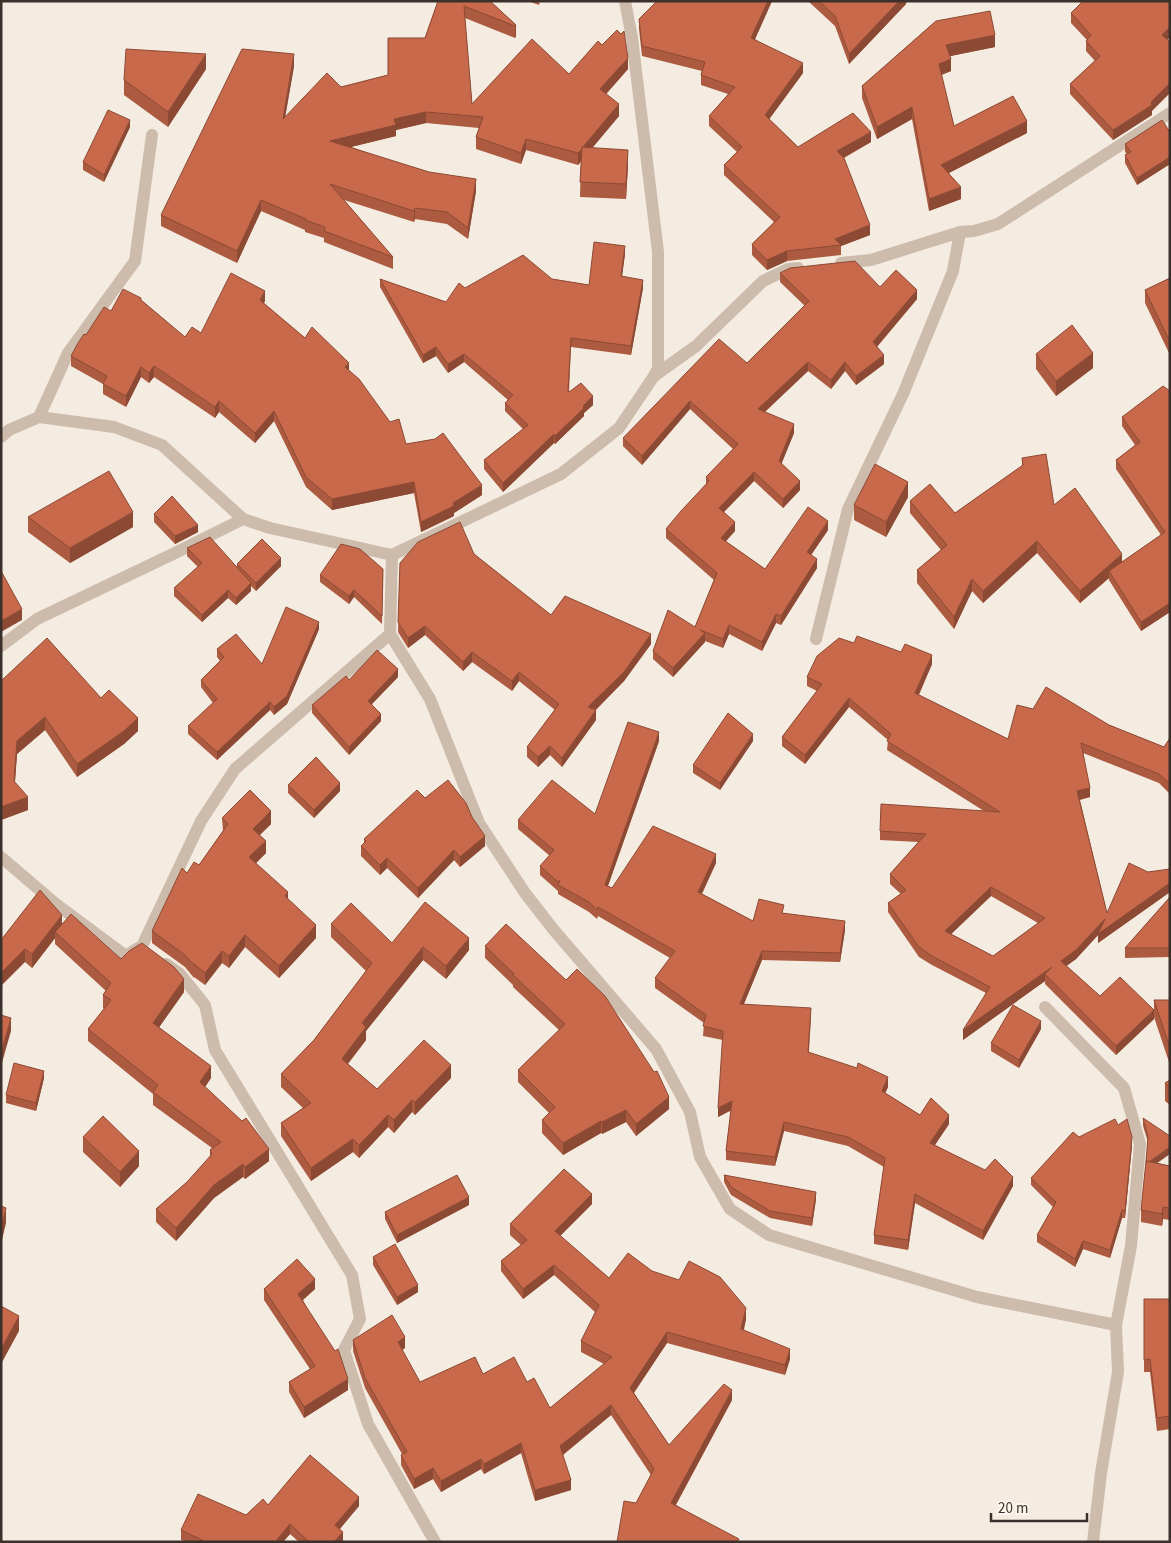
<svg xmlns="http://www.w3.org/2000/svg" width="1171" height="1543" font-family="'Source Sans 3',sans-serif">
<style>
.lines{fill:none;stroke-linecap:round;stroke-linejoin:round}
.minor{stroke:#cdbbac;stroke-width:12}
.wall{fill:#ac5a40;fill-rule:evenodd}
.shaded-wall{fill:#8c4a34}
.building{fill:#c8694b;stroke:#8c4a34;fill-rule:evenodd}
</style>
<rect width="100%" height="100%" fill="#f4ebe1"/>
<g class="lines">
<g class="minor">
<polyline points="841,263 871,260 960,232 974,231 998,224 1170,113"/>
<polyline points="654,376 696,346 763,281 788,269 798,268"/>
<polyline points="39,417 68,353 135,261 152,135"/>
<polyline points="1,437 9,430 39,417 114,427 162,445 243,519"/>
<polyline points="392,555 390,634 430,699 479,823 525,893 553,929 656,1049 690,1112 700,1157 730,1209 769,1235 977,1297 1116,1325"/>
<polyline points="816,639 848,509 903,394 953,271 960,232"/>
<polyline points="1,646 37,619 175,553 243,519 270,528 392,555 561,474 619,428 654,376 658,368 658,252 632,38 625,1"/>
<polyline points="1,857 56,904 126,956 138,948"/>
<polyline points="142,946 201,821 235,769 390,634"/>
<polyline points="166,964 180,974 205,1005 215,1050 352,1275 360,1319 344,1350 368,1424 435,1542"/>
<polyline points="1045,1007 1124,1088 1140,1144 1131,1246 1116,1325 1118,1372 1101,1473 1093,1542"/>
</g>
</g>
<g class="wall">
<polygon points="438,1 490,1 516,25 516,36 515,38 465,18 472,104 569,74 628,69 606,94 619,116 592,148 628,165 626,199 580,197 581,161 578,165 526,150 521,164 476,149 476,137 479,128 426,123 396,130 396,136 351,147 476,191 468,239 447,224 415,219 414,222 344,200 393,257 393,269 324,242 324,238 305,232 305,230 261,211 237,263 161,226 161,215 294,66 285,116 341,87 388,75 425,38"/>
<polygon points="528,1 540,1 539,5"/>
<polygon points="657,1 772,1 755,39 803,73 769,119 798,147 871,142 844,158 870,235 841,246 841,255 787,261 767,270 752,255 752,245 774,222 724,175 724,165 737,152 709,126 709,116 728,94 701,85 701,75 702,71 642,56 639,29 639,19"/>
<polygon points="808,1 906,1 906,4 849,64 835,26"/>
<polygon points="1170,1 1170,37 1167,39 1152,111 1152,115 1113,140 1070,94 1070,84 1095,61 1086,51 1086,41 1087,40 1071,23 1071,13"/>
<polygon points="936,21 995,47 950,56 951,71 941,75 954,126 1027,133 949,173 961,199 929,211 912,119 877,139 862,98 862,86"/>
<polygon points="206,69 168,127 124,95 124,80"/>
<polygon points="130,127 104,182 83,170 83,162"/>
<polygon points="1170,132 1170,164 1137,185 1125,163 1125,155 1127,154 1125,152 1125,144"/>
<polygon points="625,254 622,276 643,288 631,355 571,347 569,392 593,405 584,413 584,416 555,444 554,443 503,492 484,469 484,460 523,429 505,411 505,403 508,400 464,362 448,373 436,356 423,363 380,287 380,279 446,302 465,288 552,279 589,285"/>
<polygon points="780,273 880,287 917,299 877,347 884,364 856,385 845,371 831,389 808,371 765,412 794,433 781,464 800,490 783,508 754,481 724,512 735,531 725,541 765,569 828,530 811,555 817,568 781,625 776,623 762,651 729,634 723,648 705,641 705,642 673,677 653,659 653,651 695,627 714,580 666,538 666,529 706,484 706,477 733,449 690,409 642,465 623,446 623,438 747,363 805,306 780,282"/>
<polygon points="1170,278 1170,355 1145,303 1145,290"/>
<polygon points="141,300 185,337 201,333 265,301 263,303 305,338 349,371 406,444 482,495 454,513 454,516 421,532 414,493 332,510 306,487 274,421 255,443 219,412 215,418 154,377 149,383 141,377 126,407 103,394 103,384 71,366 71,356 86,335 111,311"/>
<polygon points="1036,354 1093,368 1056,396 1036,369"/>
<polygon points="1170,391 1170,612 1141,631 1109,580 1109,578 1080,603 1037,553 983,603 972,591 954,629 917,583 917,570 941,550 910,513 910,501 955,513 1022,466 1022,458 1054,505 1122,562 1161,535 1116,469 1116,460 1135,445 1122,426 1122,417"/>
<polygon points="908,497 886,537 854,520 854,505"/>
<polygon points="154,514 198,532 175,544 154,522"/>
<polygon points="28,517 133,527 70,563 28,532"/>
<polygon points="187,548 237,567 237,564 281,566 256,591 251,586 251,591 236,605 228,598 202,622 174,596 174,588 198,567 187,556"/>
<polygon points="474,554 551,615 651,644 624,681 596,710 596,720 562,767 550,755 538,767 527,757 527,747 555,710 519,681 512,691 472,662 463,671 425,635 408,648 398,632 400,563"/>
<polygon points="383,569 382,624 354,597 349,604 320,582 320,575"/>
<polygon points="319,629 287,704 274,715 270,710 217,760 188,734 188,726 213,703 201,687 201,680 220,661 217,657 217,649 262,664"/>
<path d="M854,643L932,664L919,695L1008,739L1033,709L1109,725L1164,747L1170,738V792L1169,793L1159,783L1083,753L1090,797L1080,800L1107,913L1148,872L1170,869V892L1098,943V935L1076,959L1066,966L1100,996L1154,1019L1116,1055L1045,984V981L963,1040L986,993L932,965L919,957L888,912V903L901,894L890,884V874L918,842L880,840V831L984,811L887,750L888,740L849,707L805,764L782,746V737L817,691L807,686V677ZM991,896L1038,923L993,956L951,934Z"/>
<polygon points="398,677 372,704 381,721 349,755 312,713 312,705 349,680"/>
<polygon points="1,681 101,698 138,731 124,744 77,777 45,730 17,754 15,782 28,810 1,820"/>
<polygon points="659,741 608,886 612,888 716,863 702,894 753,921 784,913 845,930 840,962 762,960 744,1004 811,1017 809,1052 888,1087 885,1093 920,1115 949,1124 935,1145 1013,1186 983,1240 915,1203 908,1250 874,1244 874,1235 884,1167 848,1146 784,1131 775,1166 726,1160 726,1151 731,1110 718,1117 723,1040 703,1036 704,1023 655,988 655,978 670,958 598,916 597,919 589,912 558,894 558,891 540,875 540,866 550,856 518,829 518,820 595,814"/>
<polygon points="753,741 720,790 693,773 693,765"/>
<polygon points="288,785 340,791 314,818 288,793"/>
<polygon points="425,798 485,846 460,867 454,860 418,898 387,868 380,875 361,856 361,846 364,843 364,839"/>
<polygon points="222,818 271,824 260,835 266,853 256,863 288,899 316,938 279,978 245,947 229,968 222,963 205,985 194,977 194,978 185,967 152,943 152,931 187,873 199,865 223,831"/>
<polygon points="1170,897 1170,957 1125,958 1125,948"/>
<polygon points="62,924 121,959 184,992 159,1027 211,1078 205,1087 269,1161 245,1179 243,1177 214,1198 176,1241 156,1222 156,1209 187,1182 210,1157 210,1150 212,1148 153,1105 153,1094 88,1041 88,1029 104,1009 103,1008 103,995 106,991 55,944 55,938 32,968 25,962 1,940"/>
<polygon points="331,924 392,943 469,950 446,979 423,960 366,1031 366,1040 348,1064 377,1089 451,1078 415,1115 412,1112 394,1133 388,1127 359,1158 353,1152 311,1181 281,1136 281,1123 303,1108 281,1087 281,1074 314,1040 366,971 331,937"/>
<polygon points="485,946 669,1109 636,1136 626,1122 602,1134 601,1133 563,1155 542,1133 542,1120 549,1113 518,1082 518,1070 559,1030 513,987 513,985 485,958"/>
<polygon points="1154,1000 1170,1000 1170,1065 1154,1017"/>
<polygon points="1041,1029 1019,1068 991,1051 991,1043"/>
<polygon points="44,1078 36,1111 6,1103 6,1095"/>
<polygon points="1170,1080 1170,1105 1165,1101 1165,1083"/>
<polygon points="1143,1118 1157,1163 1170,1166 1170,1220 1163,1219 1162,1226 1141,1222 1141,1210 1148,1142 1143,1126"/>
<polygon points="1118,1125 1132,1145 1125,1218 1122,1218 1110,1258 1083,1249 1075,1267 1037,1242 1037,1235 1053,1207 1031,1185 1031,1178 1079,1137"/>
<polygon points="83,1137 139,1166 120,1187 83,1152"/>
<polygon points="724,1175 816,1199 812,1226 770,1218 731,1195 724,1182"/>
<polygon points="592,1204 560,1236 609,1278 652,1271 746,1319 744,1330 790,1359 785,1375 667,1343 634,1393 669,1445 732,1400 676,1505 739,1542 636,1503 651,1475 611,1415 563,1455 571,1490 535,1501 521,1453 484,1474 481,1469 441,1492 433,1479 414,1489 401,1465 401,1455 402,1454 365,1388 353,1351 353,1340 405,1348 402,1350 420,1382 483,1374 527,1382 550,1408 604,1364 581,1352 581,1341 595,1312 554,1275 523,1299 501,1271 501,1261 521,1245 510,1235 510,1224"/>
<polygon points="469,1205 397,1243 385,1219 385,1212"/>
<polygon points="373,1257 418,1292 397,1305 373,1265"/>
<polygon points="264,1289 315,1289 303,1300 348,1390 304,1418 289,1392 289,1382 310,1369 264,1300"/>
<polygon points="1144,1299 1170,1299 1170,1429 1157,1431 1150,1372 1144,1372"/>
<polygon points="268,1505 359,1506 339,1529 342,1542 299,1542 290,1534 283,1542 186,1542 181,1540 181,1530 246,1515"/>
</g>
<g class="shaded-wall">
<polygon points="768,1 772,1 751,48 751,38"/>
<polygon points="899,1 906,1 906,4 849,64 849,54"/>
<polygon points="516,25 516,36 515,38 515,26"/>
<polygon points="1170,27 1170,37 1162,45 1162,35"/>
<polygon points="995,35 995,47 946,57 946,45"/>
<polygon points="206,54 206,69 168,127 168,112"/>
<polygon points="294,54 294,66 283,130 283,119"/>
<polygon points="628,58 628,69 600,101 600,89"/>
<polygon points="951,59 951,71 939,76 939,64"/>
<polygon points="803,63 803,73 765,125 765,115"/>
<polygon points="1170,83 1170,93 1152,111 1152,115 1113,140 1113,130 1151,102"/>
<polygon points="619,104 619,116 578,165 578,153"/>
<polygon points="912,107 912,119 877,139 877,127"/>
<polygon points="426,112 426,123 396,130 396,136 330,152 330,141 394,119"/>
<polygon points="130,120 130,127 104,182 104,175"/>
<polygon points="1027,121 1027,133 941,177 941,165"/>
<polygon points="871,132 871,142 837,161 837,151"/>
<polygon points="526,139 526,150 521,164 521,153"/>
<polygon points="628,150 628,165 626,199 626,184"/>
<polygon points="1170,157 1170,164 1137,185 1137,178"/>
<polygon points="476,179 476,191 468,239 468,228"/>
<polygon points="961,187 961,199 929,211 929,199"/>
<polygon points="261,200 261,211 237,263 237,251"/>
<polygon points="415,208 415,219 414,222 414,211"/>
<polygon points="870,225 870,235 841,246 841,245 835,239"/>
<polygon points="625,246 625,254 621,284 621,276"/>
<polygon points="787,251 787,261 767,270 767,260"/>
<polygon points="643,280 643,288 631,355 631,346"/>
<polygon points="917,290 917,299 873,351 873,342"/>
<polygon points="265,291 265,301 260,311 260,300"/>
<polygon points="436,347 436,356 423,363 423,355"/>
<polygon points="1093,353 1093,368 1056,396 1056,381"/>
<polygon points="464,354 464,362 448,373 448,364"/>
<polygon points="884,355 884,364 856,385 856,376"/>
<polygon points="808,362 808,371 758,418 758,409"/>
<polygon points="845,362 845,371 831,389 831,380"/>
<polygon points="349,363 349,373 345,367"/>
<polygon points="154,366 154,377 149,383 149,373"/>
<polygon points="141,367 141,377 126,407 126,396"/>
<polygon points="593,396 593,405 584,413 584,416 555,444 555,436"/>
<polygon points="219,401 219,412 215,418 215,407"/>
<polygon points="690,401 690,409 642,465 642,456"/>
<polygon points="274,411 274,421 255,443 255,433"/>
<polygon points="794,424 794,433 779,470 779,461"/>
<polygon points="554,434 554,443 503,492 503,483"/>
<polygon points="754,472 754,481 719,517 719,508"/>
<polygon points="800,481 800,490 783,508 783,499"/>
<polygon points="414,482 414,493 332,510 332,499"/>
<polygon points="908,482 908,497 886,537 886,522"/>
<polygon points="482,485 482,495 454,513 454,516 421,532 421,522"/>
<polygon points="133,512 133,527 70,563 70,548"/>
<polygon points="828,521 828,530 807,561 807,552"/>
<polygon points="735,522 735,531 721,547 721,538"/>
<polygon points="198,525 198,532 175,544 175,536"/>
<polygon points="1037,541 1037,553 983,603 983,591"/>
<polygon points="1122,554 1122,566 1109,571 1109,578 1080,603 1080,591"/>
<polygon points="281,558 281,566 256,591 256,583"/>
<polygon points="817,559 817,568 781,625 781,616"/>
<polygon points="972,579 972,591 954,629 954,617"/>
<polygon points="251,583 251,591 236,605 236,598"/>
<polygon points="228,590 228,598 202,622 202,615"/>
<polygon points="354,590 354,597 349,604 349,596"/>
<polygon points="1170,603 1170,612 1141,631 1141,622"/>
<polygon points="22,609 22,620 1,632 1,621"/>
<polygon points="776,614 776,623 762,651 762,642"/>
<polygon points="319,622 319,629 287,704 274,715 274,707"/>
<polygon points="729,625 729,634 723,648 723,639"/>
<polygon points="425,626 425,635 408,648 408,638"/>
<polygon points="705,633 705,642 673,677 673,668"/>
<polygon points="651,634 651,644 624,681 588,717 588,707"/>
<polygon points="472,652 472,662 463,671 463,662"/>
<polygon points="932,655 932,664 915,702 915,693"/>
<polygon points="398,669 398,677 368,708 368,701"/>
<polygon points="519,672 519,681 512,691 512,681"/>
<polygon points="849,698 849,707 805,764 805,755"/>
<polygon points="270,702 270,710 217,760 217,752"/>
<polygon points="596,710 596,720 562,767 562,758"/>
<polygon points="381,714 381,721 349,755 349,747"/>
<polygon points="45,717 45,730 17,754 14,794 14,781 17,741"/>
<polygon points="138,718 138,731 124,744 77,777 77,764"/>
<polygon points="659,732 659,741 605,894 605,885"/>
<polygon points="753,734 753,741 720,790 720,783"/>
<polygon points="550,746 550,755 538,767 538,757"/>
<polygon points="340,783 340,791 314,818 314,810"/>
<polygon points="1090,788 1090,797 1077,800 1077,791"/>
<polygon points="28,797 28,810 1,820 1,807"/>
<polygon points="271,811 271,824 253,841 253,829"/>
<polygon points="485,836 485,846 460,867 460,857"/>
<polygon points="266,841 266,853 249,870 249,857"/>
<polygon points="454,850 454,860 418,898 418,888"/>
<polygon points="716,854 716,863 698,901 698,892"/>
<polygon points="387,858 387,868 380,875 380,865"/>
<polygon points="1170,883 1170,892 1098,943 1098,935 1076,959 1061,970 1061,961 1105,919"/>
<polygon points="991,887 991,896 945,940 945,931"/>
<polygon points="288,892 288,904 285,896"/>
<polygon points="62,915 62,929 55,932 55,938 32,968 32,954"/>
<polygon points="845,921 845,930 840,962 840,953"/>
<polygon points="316,925 316,938 279,978 279,966"/>
<polygon points="245,935 245,947 229,968 229,956"/>
<polygon points="469,938 469,950 446,979 446,966"/>
<polygon points="423,947 423,960 366,1031 366,1040 342,1071 342,1059 362,1023"/>
<polygon points="25,949 25,962 1,986 1,973"/>
<polygon points="222,951 222,963 205,985 205,973"/>
<polygon points="762,951 762,960 740,1013 740,1004"/>
<polygon points="1052,967 1045,974 1045,981 963,1040 963,1030"/>
<polygon points="184,979 184,992 153,1036 153,1023"/>
<polygon points="1154,1010 1154,1019 1116,1055 1116,1046"/>
<polygon points="11,1018 11,1031 1,1066 1,1053"/>
<polygon points="1041,1021 1041,1029 1019,1068 1019,1060"/>
<polygon points="451,1065 451,1078 415,1115 415,1102"/>
<polygon points="211,1066 211,1078 200,1094 200,1082"/>
<polygon points="44,1071 44,1078 36,1111 36,1103"/>
<polygon points="888,1077 888,1087 882,1100 882,1091"/>
<polygon points="669,1097 669,1109 636,1136 636,1124"/>
<polygon points="412,1100 412,1112 394,1133 394,1120"/>
<polygon points="732,1101 732,1110 718,1117 718,1108"/>
<polygon points="626,1110 626,1122 602,1134 602,1122"/>
<polygon points="388,1115 388,1127 359,1158 359,1145"/>
<polygon points="949,1115 949,1124 930,1152 930,1143"/>
<polygon points="601,1121 601,1133 563,1155 563,1143"/>
<polygon points="784,1122 784,1131 775,1166 775,1157"/>
<polygon points="1132,1137 1132,1145 1125,1218 1125,1211"/>
<polygon points="353,1139 353,1152 311,1181 311,1168"/>
<polygon points="1170,1147 1170,1154 1146,1171 1146,1164"/>
<polygon points="269,1149 269,1161 245,1179 245,1167"/>
<polygon points="139,1151 139,1166 120,1187 120,1172"/>
<polygon points="243,1164 243,1177 214,1198 176,1241 176,1228 214,1185"/>
<polygon points="1013,1177 1013,1186 983,1240 983,1231"/>
<polygon points="816,1192 816,1199 812,1226 812,1218"/>
<polygon points="592,1194 592,1204 555,1241 555,1231"/>
<polygon points="915,1194 915,1203 908,1250 908,1240"/>
<polygon points="469,1197 469,1205 397,1243 397,1235"/>
<polygon points="1163,1207 1163,1219 1162,1226 1162,1214"/>
<polygon points="6,1208 6,1223 1,1244 1,1229"/>
<polygon points="1122,1210 1122,1218 1110,1258 1110,1250"/>
<polygon points="1083,1241 1083,1249 1075,1267 1075,1259"/>
<polygon points="554,1265 554,1275 523,1299 523,1289"/>
<polygon points="315,1279 315,1289 298,1304 298,1294"/>
<polygon points="418,1285 418,1292 397,1305 397,1297"/>
<polygon points="746,1308 746,1319 741,1339 741,1329"/>
<polygon points="19,1316 19,1331 1,1364 1,1349"/>
<polygon points="667,1332 667,1343 630,1398 630,1388"/>
<polygon points="405,1337 405,1348 398,1352 398,1342"/>
<polygon points="790,1349 790,1359 785,1375 785,1365"/>
<polygon points="348,1379 348,1390 304,1418 304,1407"/>
<polygon points="732,1390 732,1400 671,1513 671,1503"/>
<polygon points="611,1405 611,1415 560,1457 560,1446"/>
<polygon points="521,1443 521,1453 484,1474 484,1464"/>
<polygon points="481,1459 481,1469 441,1492 441,1481"/>
<polygon points="433,1468 433,1479 414,1489 414,1479"/>
<polygon points="571,1480 571,1490 535,1501 535,1490"/>
<polygon points="359,1497 359,1506 335,1535 335,1525"/>
<polygon points="290,1524 290,1534 283,1542 275,1542"/>
<polygon points="343,1532 343,1541 334,1542"/>
</g>
<g class="building">
<polygon points="438,1 490,1 516,25 515,26 464,6 472,104 532,39 569,74 598,41 602,45 617,30 621,34 624,31 628,58 600,89 619,104 583,147 582,147 582,149 578,153 526,139 521,153 476,137 483,117 426,112 394,119 396,125 330,141 429,172 476,179 468,228 447,212 415,208 414,211 330,184 393,257 324,231 325,227 305,220 306,219 261,200 237,251 161,215 242,49 294,54 283,119 327,73 341,87 388,75 388,38 425,38"/>
<polygon points="657,1 768,1 751,38 803,63 765,115 798,147 853,113 871,132 837,151 844,158 870,225 835,239 841,245 787,251 767,260 752,245 753,243 780,217 724,165 742,147 709,116 735,87 701,75 705,62 642,46 639,19"/>
<polygon points="819,1 899,1 849,54 835,16"/>
<polygon points="1083,1 1170,1 1170,27 1162,35 1170,42 1170,83 1151,102 1152,105 1113,130 1070,84 1100,56 1086,41 1091,35 1071,13"/>
<polygon points="990,11 995,35 946,45 951,59 939,64 954,126 1013,96 1027,121 941,165 961,187 929,199 912,107 877,127 862,86 936,21"/>
<polygon points="126,49 206,54 168,112 124,80"/>
<polygon points="108,110 130,120 104,175 83,162"/>
<polygon points="1162,120 1170,132 1170,157 1137,178 1125,155 1131,152 1125,144"/>
<polygon points="582,147 628,150 626,184 580,182"/>
<polygon points="594,242 625,246 621,276 643,280 631,346 571,338 568,391 569,392 581,383 593,396 583,406 584,408 555,436 554,434 503,483 484,460 528,425 505,403 513,395 464,354 448,364 436,347 423,355 380,279 446,302 459,283 465,288 523,255 552,279 589,285"/>
<polygon points="855,261 880,287 896,270 917,290 873,342 884,355 856,376 845,362 831,380 808,362 758,409 794,424 779,461 800,481 783,499 754,472 719,508 735,522 721,538 765,569 808,507 828,521 807,552 817,559 781,616 776,614 762,642 729,625 723,639 700,630 705,633 673,668 653,651 668,610 695,627 717,573 666,529 681,511 709,481 706,477 738,444 690,401 642,456 623,438 719,339 747,363 809,301 780,273 790,268"/>
<polygon points="231,273 265,291 260,300 305,338 312,327 349,363 345,367 359,379 390,422 399,419 406,444 435,439 443,433 482,485 453,503 454,506 421,522 414,482 332,499 306,477 274,411 255,433 219,401 215,407 154,366 149,373 141,367 126,396 103,384 107,376 71,356 78,343 84,334 86,335 104,307 111,311 123,289 141,298 141,300 185,337 192,327 201,333"/>
<polygon points="1170,278 1170,342 1145,290"/>
<polygon points="1072,325 1093,353 1056,381 1036,354"/>
<polygon points="1163,386 1170,391 1170,603 1141,622 1109,571 1165,532 1116,460 1140,442 1122,417"/>
<polygon points="1046,454 1054,505 1075,488 1122,554 1080,591 1037,541 983,591 972,579 954,617 917,570 947,545 910,501 930,484 955,513 1023,465 1022,458"/>
<polygon points="875,464 908,482 886,522 854,505"/>
<polygon points="109,471 133,512 70,548 28,517"/>
<polygon points="172,496 198,525 175,536 154,514"/>
<polygon points="460,522 474,554 551,615 565,596 651,634 624,672 588,707 596,710 562,758 550,746 538,757 527,747 559,704 519,672 512,681 472,652 463,662 425,626 408,638 398,622 400,563 418,542"/>
<polygon points="210,537 251,583 236,598 228,590 202,615 174,588 202,563 187,548"/>
<polygon points="262,539 281,558 256,583 237,564"/>
<polygon points="341,544 360,549 383,569 382,616 354,590 349,596 320,575"/>
<polygon points="1,571 22,609 1,621"/>
<polygon points="286,607 319,622 287,696 274,707 270,702 217,752 188,726 217,699 201,680 224,657 217,649 236,634 262,664"/>
<path d="M857,636L901,652L905,644L932,655L915,693L1008,739L1017,705L1033,709L1046,687L1109,725L1164,747L1170,738V783H1169L1159,774L1081,743L1090,788L1077,791L1107,913L1129,863L1148,872L1170,869V883L1098,934L1105,919L1076,950L1061,961L1100,996L1120,977L1154,1010L1116,1046L1045,974L1052,967L963,1030L990,987L932,956L919,947L888,903L906,890L890,874L926,834L880,831L881,804L1000,812L887,741L891,734L849,698L805,755L782,737L822,684L807,677L817,656L839,638L854,643ZM991,887L1045,918L993,956L945,931Z"/>
<polygon points="47,638 101,698 109,690 138,718 124,731 77,764 45,717 17,741 14,781 28,797 1,807 1,681"/>
<polygon points="377,650 398,669 368,701 381,714 349,747 312,705 346,676 349,680"/>
<polygon points="728,713 753,734 720,783 693,765"/>
<polygon points="628,722 659,732 605,885 612,888 653,826 716,854 698,892 753,921 759,899 784,905 782,913 845,921 840,953 762,951 740,1004 811,1008 808,1052 857,1068 858,1063 888,1077 882,1091 920,1115 931,1098 949,1115 930,1143 985,1170 995,1159 1013,1177 983,1231 915,1194 908,1240 874,1235 885,1158 848,1137 784,1122 775,1157 726,1151 732,1101 718,1108 723,1031 703,1026 706,1015 655,978 675,951 598,907 597,910 589,902 558,885 560,880 558,882 540,866 554,850 518,820 552,780 595,814"/>
<polygon points="316,757 340,783 314,810 288,785"/>
<polygon points="448,780 466,803 472,817 485,836 460,857 454,850 418,888 387,858 380,865 361,846 366,841 364,839 417,790 425,798"/>
<polygon points="250,790 271,811 253,829 266,841 249,857 288,892 285,896 316,925 279,966 245,935 229,956 222,951 205,973 194,964 194,965 185,955 152,931 182,868 187,873 194,862 199,865 228,824 222,818"/>
<polygon points="40,890 62,915 32,954 25,949 1,973 1,940"/>
<polygon points="1170,897 1170,948 1125,948"/>
<polygon points="425,902 469,938 446,966 423,947 362,1023 366,1027 342,1059 377,1089 424,1040 451,1065 415,1102 412,1100 394,1120 388,1115 359,1145 353,1139 311,1168 281,1123 311,1103 281,1074 314,1040 372,963 331,924 351,903 392,943"/>
<polygon points="71,914 121,959 129,951 142,943 174,967 184,979 153,1023 211,1066 200,1082 242,1121 246,1118 269,1149 245,1167 243,1164 214,1185 176,1228 156,1209 187,1182 212,1154 210,1150 221,1142 153,1092 158,1085 88,1029 111,1000 103,995 111,983 55,932"/>
<polygon points="506,924 566,980 577,969 605,996 654,1072 657,1071 669,1097 636,1124 626,1110 602,1122 601,1121 563,1143 542,1120 555,1107 518,1070 565,1024 513,975 514,974 485,946"/>
<polygon points="1154,1000 1170,1000 1170,1048"/>
<polygon points="1013,1005 1041,1021 1019,1060 991,1043"/>
<polygon points="1,1015 11,1018 1,1053"/>
<polygon points="14,1063 44,1071 36,1103 6,1095"/>
<polygon points="1170,1080 1170,1088 1165,1083"/>
<polygon points="103,1116 139,1151 120,1172 83,1137"/>
<polygon points="1143,1118 1170,1136 1170,1147 1149,1162 1146,1161 1148,1137"/>
<polygon points="1115,1119 1118,1125 1127,1119 1132,1137 1125,1211 1122,1210 1110,1250 1083,1241 1075,1259 1037,1235 1056,1202 1031,1178 1073,1132 1079,1137"/>
<polygon points="1146,1161 1170,1166 1170,1208 1163,1207 1162,1214 1141,1210"/>
<polygon points="564,1169 592,1194 555,1231 609,1278 628,1253 652,1271 679,1280 689,1261 720,1277 746,1308 741,1329 790,1349 785,1365 667,1332 630,1388 669,1445 724,1384 732,1390 671,1503 739,1539 737,1542 617,1542 624,1501 636,1503 654,1469 611,1405 560,1446 571,1480 535,1490 521,1443 484,1464 481,1459 441,1481 433,1468 414,1479 401,1455 407,1452 365,1378 353,1340 392,1315 405,1337 398,1342 420,1382 475,1357 483,1374 514,1357 527,1382 534,1378 550,1408 612,1357 581,1341 599,1305 554,1265 523,1289 501,1261 527,1240 510,1224"/>
<polygon points="457,1175 469,1197 397,1235 385,1212"/>
<polygon points="724,1175 816,1192 812,1218 770,1211 731,1187"/>
<polygon points="1,1206 6,1208 1,1229"/>
<polygon points="395,1244 418,1285 397,1297 373,1257"/>
<polygon points="297,1259 315,1279 298,1294 335,1351 338,1349 348,1379 304,1407 289,1382 315,1366 264,1289"/>
<polygon points="1144,1299 1170,1299 1170,1416 1157,1418 1150,1359 1144,1360"/>
<polygon points="1,1306 19,1316 1,1349"/>
<polygon points="310,1455 359,1497 335,1525 343,1532 334,1542 309,1542 290,1524 275,1542 206,1542 181,1530 198,1494 246,1515 263,1499 268,1505"/>
</g>
<rect width="1171" height="1543" fill="none" stroke="#3b302b" stroke-width="5"/>
<path d="M991 1513v8h96v-8" fill="none" stroke="#3b302b" stroke-width="2.5"/>
<text x="998" y="1513" font-size="15" fill="#3b302b" stroke="#fbf5ee" stroke-width="4" paint-order="stroke">20 m</text>
</svg>
